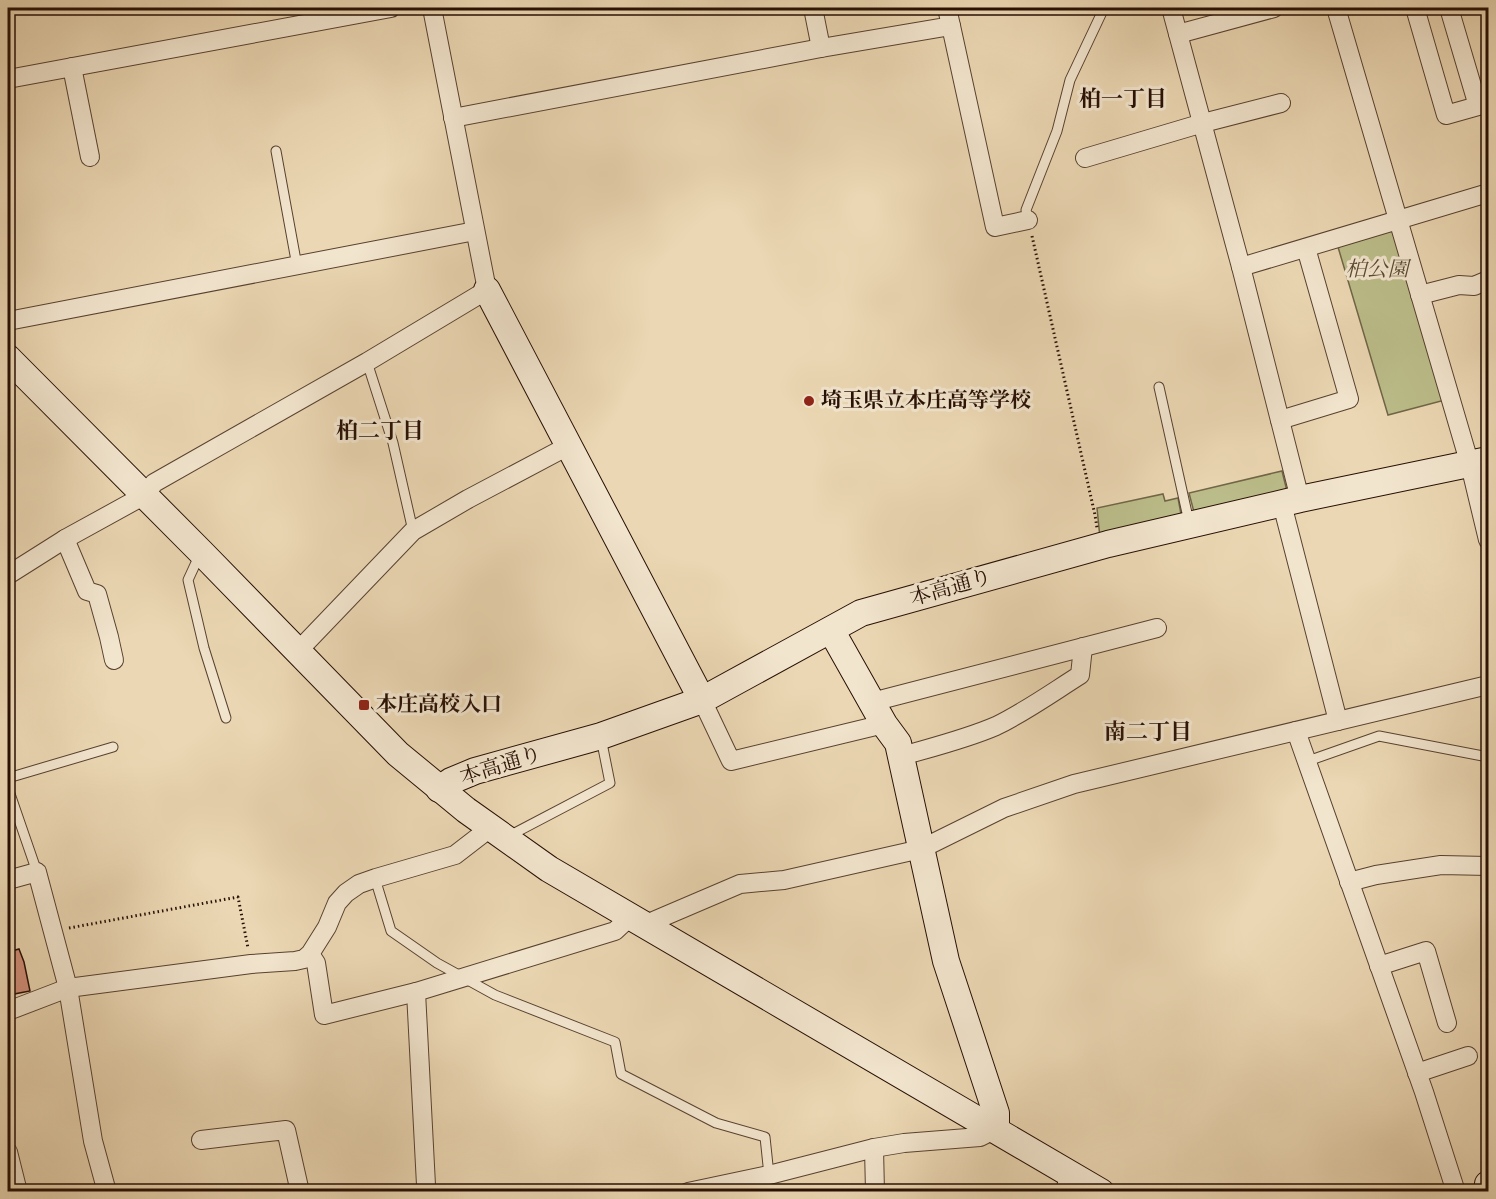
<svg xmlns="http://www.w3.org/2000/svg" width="1496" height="1199" font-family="'Libre Bodoni','Noto Serif JP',serif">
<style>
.green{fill:#bbbd8a;stroke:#716647;stroke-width:1.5}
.building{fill:#d08f7a;stroke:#270f04;stroke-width:1.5}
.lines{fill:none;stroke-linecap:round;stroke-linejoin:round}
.lane-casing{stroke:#584130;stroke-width:11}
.street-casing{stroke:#584130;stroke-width:20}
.secondary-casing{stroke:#270f04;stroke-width:28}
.path{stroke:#270f04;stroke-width:3;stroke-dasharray:1.5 3;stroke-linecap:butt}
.lane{stroke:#f2e5ce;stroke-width:9}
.street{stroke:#f2e5ce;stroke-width:18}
.secondary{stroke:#f2e5ce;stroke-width:26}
.poi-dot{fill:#8f2418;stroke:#f2e5ce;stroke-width:2}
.labels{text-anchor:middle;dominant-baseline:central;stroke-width:6;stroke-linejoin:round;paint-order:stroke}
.park-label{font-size:21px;font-style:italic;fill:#5b4c33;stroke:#f2e5ce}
.poi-label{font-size:21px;font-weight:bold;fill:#270f04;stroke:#f2e5ce;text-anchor:start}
.street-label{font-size:21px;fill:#270f04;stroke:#f2e5ce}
.neighbourhood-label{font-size:22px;font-weight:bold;fill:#270f04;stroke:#f2e5ce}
</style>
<rect width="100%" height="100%" fill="#ebd7b3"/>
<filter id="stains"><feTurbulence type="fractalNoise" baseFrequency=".00333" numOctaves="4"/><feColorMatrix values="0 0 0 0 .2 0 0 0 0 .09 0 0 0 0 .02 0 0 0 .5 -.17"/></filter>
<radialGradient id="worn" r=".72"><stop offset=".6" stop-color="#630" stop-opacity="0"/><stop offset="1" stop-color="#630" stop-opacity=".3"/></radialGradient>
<g class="green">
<polygon points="1391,231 1398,234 1445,400 1388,415 1338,247"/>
<polygon points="1282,471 1288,495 1195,516 1189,493"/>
<polygon points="1163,494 1165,501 1178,498 1181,514 1100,538 1097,508"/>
</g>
<polygon class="building" points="19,949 24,962 30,991 14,994 8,952"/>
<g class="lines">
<g class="lane-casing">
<g id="lane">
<polyline points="276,151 297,266"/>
<polyline points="1028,220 1026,210 1057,131 1070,80 1104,8"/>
<polyline points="367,362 393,443 413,531"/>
<polyline points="1159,387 1189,522"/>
<polyline points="200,554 188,580 204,648 226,718"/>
<polyline points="1308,761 1379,736 1488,757"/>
<polyline points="8,778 113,747"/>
<polyline points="8,788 37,872"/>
<polyline points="509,836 610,783 601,738"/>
<polyline points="376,878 377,885 391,931 437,963 495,995 615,1042 621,1074 716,1123 765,1137 769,1175"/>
</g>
</g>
<g class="street-casing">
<g id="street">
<polyline points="813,8 821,48"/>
<polyline points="1171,8 1241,267 1300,499"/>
<polyline points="1336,8 1470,465 1488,540"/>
<polyline points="1415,8 1446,115 1478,106 1449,8"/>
<polyline points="951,26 995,227 1028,220"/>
<polyline points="1178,34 1274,8"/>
<polyline points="72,67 90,157"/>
<polyline points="8,79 391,8"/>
<polyline points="453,118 821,48 951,26 947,8"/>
<polyline points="1085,158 1203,123 1281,103"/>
<polyline points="1241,267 1488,193"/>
<polyline points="1420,295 1459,285 1474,286 1488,280"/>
<polyline points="8,321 475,231"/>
<polyline points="1280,420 1349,399 1306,248"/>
<polyline points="1282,504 1338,721"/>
<polyline points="65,539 87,591 97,594 109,637 114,660"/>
<polyline points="8,575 65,539 145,495 154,483 367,362 487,290 432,8"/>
<polyline points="297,652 413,531 468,499 570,445"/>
<polyline points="702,700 731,761 884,724"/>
<polyline points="872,702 1157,628"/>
<polyline points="1296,731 1424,1092 1456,1192"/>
<path d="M902,756C933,747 966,739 996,726C1025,712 1053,692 1080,675L1083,647"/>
<polyline points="8,880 37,872 68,988 93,1141 107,1192"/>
<polyline points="1349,882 1376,875 1441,865 1488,866"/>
<polyline points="644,925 740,884 784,880 921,849 1004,808 1074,784 1488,685"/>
<polyline points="310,954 316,963 324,1015 416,992"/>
<polyline points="1379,966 1426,951 1447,1023"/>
<polyline points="8,1011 68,988 251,964 295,961 304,959 310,954 327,927 337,903 346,893 359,884 376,878 455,855 490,828"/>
<polyline points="1417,1073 1468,1056"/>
<polyline points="201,1140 286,1130 300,1192"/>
<polyline points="874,1148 875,1192"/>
<polyline points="8,1152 18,1192"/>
<polyline points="424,1192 426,1185 416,992 615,931 630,917"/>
<polyline points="688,1192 769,1175 874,1148 904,1143 980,1137 996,1129"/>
<polyline points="1064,1192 1071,1174"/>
</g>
</g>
<g class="secondary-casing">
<g id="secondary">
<polyline points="487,290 702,700"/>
<polyline points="8,358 201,552 398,754 466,810 549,869 1101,1192"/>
<polyline points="831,630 884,724 898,743 946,961 996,1113 996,1129"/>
<polyline points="439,789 451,781 475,771 601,736 702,700 861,613 1108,544 1300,499 1488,460"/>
<polyline points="1487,1192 1488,1184"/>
</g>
</g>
<g class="path">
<polyline points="1032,236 1095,515 1097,528"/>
<polyline points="69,928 238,897 248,948"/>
</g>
<use href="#lane" class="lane"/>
<use href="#street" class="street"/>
<use href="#secondary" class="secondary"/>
</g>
<g class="poi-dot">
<circle cx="809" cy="401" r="6"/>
<rect x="358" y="699" width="12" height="12" rx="3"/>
</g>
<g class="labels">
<g class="park-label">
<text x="1377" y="270">柏公園</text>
</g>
<g class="poi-label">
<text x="821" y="401">埼玉県立本庄高等学校</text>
<text x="376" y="705">本庄高校入口</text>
</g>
<g class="street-label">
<text transform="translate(951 588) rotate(-16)">本高通り</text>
<text transform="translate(501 766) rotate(-17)">本高通り</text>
</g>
<g class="neighbourhood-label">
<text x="1123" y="99">柏一丁目</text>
<text x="380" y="431">柏二丁目</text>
<text x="1148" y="732">南二丁目</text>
</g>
</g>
<rect width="1496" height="1199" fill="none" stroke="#ebd7b3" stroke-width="30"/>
<rect x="9" y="9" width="1478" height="1181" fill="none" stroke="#270f04" stroke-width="3"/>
<rect x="15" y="15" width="1466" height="1169" fill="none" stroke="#270f04" stroke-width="1.5"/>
<rect width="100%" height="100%" filter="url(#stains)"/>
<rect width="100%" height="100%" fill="url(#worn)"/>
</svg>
